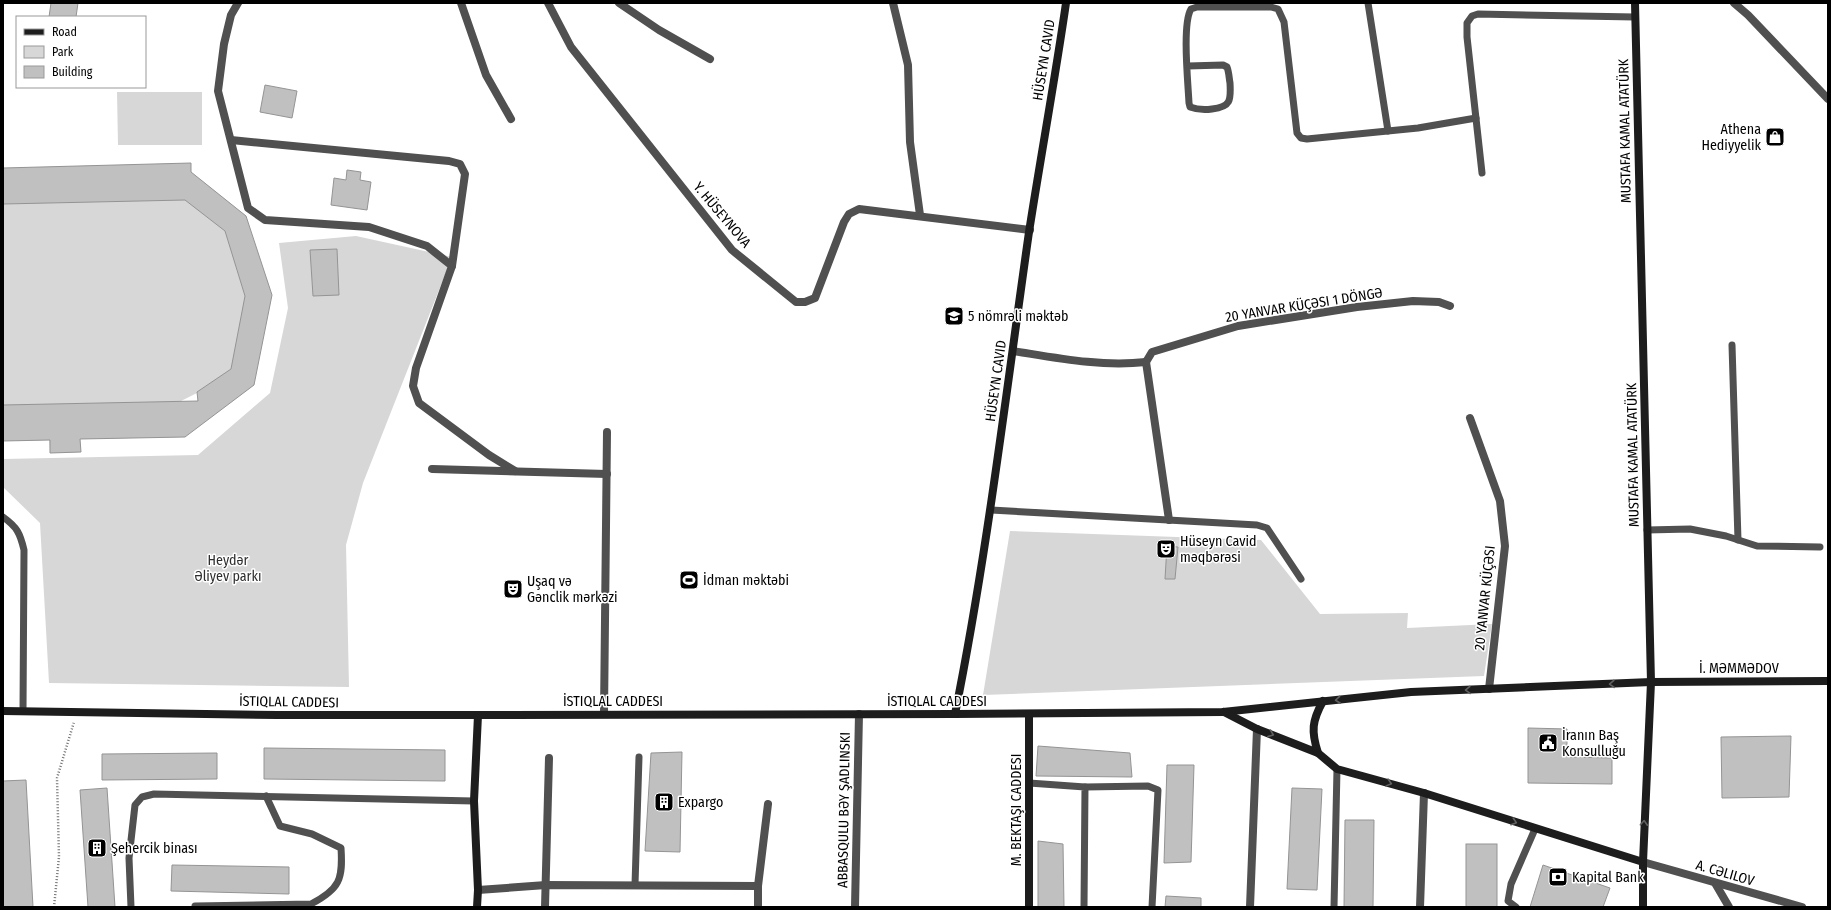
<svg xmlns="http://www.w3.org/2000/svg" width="1831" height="910" font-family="'Fira Sans Condensed',sans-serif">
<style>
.green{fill:#d7d7d7}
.building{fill:#c0c0c0;stroke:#949494}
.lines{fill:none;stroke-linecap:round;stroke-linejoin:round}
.path{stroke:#727272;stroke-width:2.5;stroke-dasharray:1 2;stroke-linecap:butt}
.service{stroke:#505050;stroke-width:7}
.minor{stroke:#505050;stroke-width:8}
.secondary{stroke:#1d1d1d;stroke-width:8}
.oneway{stroke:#616161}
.labels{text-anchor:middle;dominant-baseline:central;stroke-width:3;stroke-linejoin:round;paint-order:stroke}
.street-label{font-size:14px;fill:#000;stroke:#fff}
.poi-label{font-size:14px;fill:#000;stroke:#fff;text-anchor:start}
.park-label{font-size:14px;fill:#2e2e2e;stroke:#fff}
</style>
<rect width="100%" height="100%" fill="#fff"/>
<g class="green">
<polygon points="117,92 202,92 202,145 118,145"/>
<polygon points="3,168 191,172 246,216 254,385 199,426 197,393 181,401 182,437 80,439 81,452 50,453 49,440 3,441"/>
<polygon points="356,236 452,257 363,483 346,545 349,687 49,683 40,523 3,487 3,459 198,455 270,393 288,308 279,243"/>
<polygon points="1010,531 1261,540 1320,614 1408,613 1407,628 1492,624 1484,676 983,695"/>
</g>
<g class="building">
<polygon points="51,3 78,3 76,17 49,17"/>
<polygon points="265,85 297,91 292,118 260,112"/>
<polygon points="191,163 191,172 246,216 272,295 254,385 185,437 80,439 81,452 50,453 50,440 3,441 3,405 198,401 197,392 231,369 245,296 225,231 185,200 3,204 3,168"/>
<polygon points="347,170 361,172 360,180 371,182 367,210 331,205 334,178 346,180"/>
<polygon points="337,249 339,295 313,296 310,250"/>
<polygon points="1167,546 1178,547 1175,579 1165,579"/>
<polygon points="1528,728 1567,729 1567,757 1612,758 1612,784 1528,783"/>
<polygon points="1791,736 1789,797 1722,798 1721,737"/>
<polygon points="1038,746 1130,753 1132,777 1036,776"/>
<polygon points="264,748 445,750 445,781 264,779"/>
<polygon points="682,752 680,852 645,851 651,753"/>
<polygon points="217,753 217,779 102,780 102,754"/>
<polygon points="1167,765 1194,765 1191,862 1164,863"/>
<polygon points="26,780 33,907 3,907 3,781"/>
<polygon points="107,788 115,907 88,907 80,790"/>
<polygon points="1292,788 1322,789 1317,890 1287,889"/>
<polygon points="1345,820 1374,820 1373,907 1344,907"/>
<polygon points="1038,841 1063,844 1064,907 1038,907"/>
<rect x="1466" y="844" width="31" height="63"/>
<polygon points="172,865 289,867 289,894 171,891"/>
<polygon points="1543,865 1610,888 1603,907 1530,907"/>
<polygon points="1166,896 1201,898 1201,907 1165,907"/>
</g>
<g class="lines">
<polyline class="path" points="54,907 59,857 57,778 74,722"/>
<g class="service">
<polyline points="1368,3 1388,131"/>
<path d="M1188,66L1223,65L1227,67C1229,72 1229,78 1230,83C1231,100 1231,107 1212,109C1205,110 1198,110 1190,107L1189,103C1188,82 1182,24 1191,9L1197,7H1271L1278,9L1284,22L1297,133L1301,138L1307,139L1418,128L1476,118"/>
<polyline points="1482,173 1467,37 1467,23 1472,16 1478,14 1635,17"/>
<polyline points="1732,345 1738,540"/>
<polyline points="991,510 1257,525 1267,528 1301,579"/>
<path d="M3,517C17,527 20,533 24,550L23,711"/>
<polyline points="1647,530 1690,529 1726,536 1757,546 1820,547"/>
<polyline points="1029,783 1085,787 1084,907"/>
<polyline points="1085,787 1148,786 1158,790 1152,907"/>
<polyline points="635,885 639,757"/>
<path d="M195,906L311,904C340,889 343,879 341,848L312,834L280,826L266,796"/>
<polyline points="131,907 129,858 135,805 142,797 154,794 474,801"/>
<polyline points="1334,907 1337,769"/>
<polyline points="1516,907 1508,901 1511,884 1535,829"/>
</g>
<g class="minor">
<polyline points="238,3 231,15 224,44 218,91 248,208 265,220 369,227 427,246 452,266 416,368 413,386 419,403 489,455 515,471"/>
<polyline points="461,3 486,75 511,119"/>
<polyline points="548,3 571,47 732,250 796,302 805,302 815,298 844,222 849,214 859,209 1030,230"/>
<polyline points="619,3 659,30 710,59"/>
<polyline points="893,3 908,65 910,142 920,215"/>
<polyline points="1734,3 1748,15 1828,99"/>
<polyline points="231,140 449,161 460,164 465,174 452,266"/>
<path d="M1013,351C1057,358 1101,367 1146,362"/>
<polyline points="1146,362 1152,352 1238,326 1357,307 1413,301 1439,302 1450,306"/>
<polyline points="1146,362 1169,520"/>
<polyline points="1470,418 1500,501 1505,546 1489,689"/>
<polyline points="432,469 607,474"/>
<polyline points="604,714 607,432"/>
<polyline points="1643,862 1802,907"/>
<polyline points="1715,883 1729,907"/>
<polyline points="478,890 546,885 758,886"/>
<polyline points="545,907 549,758"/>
<polyline points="758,907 758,886 768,804"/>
<polyline points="855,907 859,714"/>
<polyline points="1250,907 1257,729"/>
<polyline points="1420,907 1424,793"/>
</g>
<g class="secondary">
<polyline points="1635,3 1651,682 1643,862 1643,907"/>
<polyline points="3,711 277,715 478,715 955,714 1223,712 1411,692 1651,682 1828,681"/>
<polyline points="1224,712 1257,729 1318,753 1337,769 1424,793 1643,862"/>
<path d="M955,714C987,555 1006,393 1029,232C1041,155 1055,79 1066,3"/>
<polyline points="1029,714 1029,907"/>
<path d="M1318,753C1311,731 1312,721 1323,701"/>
<polyline points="477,907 478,890 474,801 478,715"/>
</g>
</g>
<defs><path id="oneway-chevron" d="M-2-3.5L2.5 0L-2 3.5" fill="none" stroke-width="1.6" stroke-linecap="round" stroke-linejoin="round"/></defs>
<g class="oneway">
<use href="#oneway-chevron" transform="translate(1612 684) rotate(178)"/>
<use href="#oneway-chevron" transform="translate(1468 690) rotate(178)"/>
<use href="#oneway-chevron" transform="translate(1338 700) rotate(174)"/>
<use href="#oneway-chevron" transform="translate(1271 734) rotate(21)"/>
<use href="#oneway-chevron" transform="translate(1389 783) rotate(15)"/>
<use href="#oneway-chevron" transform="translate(1514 822) rotate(18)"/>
<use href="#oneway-chevron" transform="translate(1644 823) rotate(-87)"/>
</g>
<defs>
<g id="shop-square" transform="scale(1)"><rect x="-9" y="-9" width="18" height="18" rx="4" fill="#000" stroke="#fff"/><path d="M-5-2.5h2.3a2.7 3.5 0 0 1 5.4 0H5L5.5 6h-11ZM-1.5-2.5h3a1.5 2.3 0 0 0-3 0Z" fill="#fff"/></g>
<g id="school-square" transform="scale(1)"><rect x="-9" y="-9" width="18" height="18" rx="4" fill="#000" stroke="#fff"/><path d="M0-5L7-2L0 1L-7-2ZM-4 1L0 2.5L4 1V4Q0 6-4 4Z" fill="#fff"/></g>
<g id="theatre-square" transform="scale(1)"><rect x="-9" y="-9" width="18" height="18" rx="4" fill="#000" stroke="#fff"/><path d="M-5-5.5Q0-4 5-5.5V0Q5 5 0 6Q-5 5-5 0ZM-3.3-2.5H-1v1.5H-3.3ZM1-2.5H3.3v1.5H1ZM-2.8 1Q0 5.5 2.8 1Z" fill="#fff"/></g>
<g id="stadium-square" transform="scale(1)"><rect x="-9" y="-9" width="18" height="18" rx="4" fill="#000" stroke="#fff"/><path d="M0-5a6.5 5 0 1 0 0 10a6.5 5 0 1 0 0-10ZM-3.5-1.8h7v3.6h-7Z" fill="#fff"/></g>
<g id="civic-square" transform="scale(1)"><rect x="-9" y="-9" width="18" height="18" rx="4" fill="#000" stroke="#fff"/><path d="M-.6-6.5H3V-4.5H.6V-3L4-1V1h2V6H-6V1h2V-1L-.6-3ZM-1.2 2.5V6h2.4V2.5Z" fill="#fff"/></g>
<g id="building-square" transform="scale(1)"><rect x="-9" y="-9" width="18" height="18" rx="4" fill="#000" stroke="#fff"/><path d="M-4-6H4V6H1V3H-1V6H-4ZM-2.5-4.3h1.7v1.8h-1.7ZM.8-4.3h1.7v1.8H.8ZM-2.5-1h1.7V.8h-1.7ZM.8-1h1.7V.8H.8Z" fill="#fff"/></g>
<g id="bank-square" transform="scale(1)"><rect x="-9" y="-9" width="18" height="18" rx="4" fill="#000" stroke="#fff"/><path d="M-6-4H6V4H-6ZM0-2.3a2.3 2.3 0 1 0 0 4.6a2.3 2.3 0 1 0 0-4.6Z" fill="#fff"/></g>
</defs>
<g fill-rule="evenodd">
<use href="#shop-square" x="1775" y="137"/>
<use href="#school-square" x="954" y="316"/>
<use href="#theatre-square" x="1166" y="549"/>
<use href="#stadium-square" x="689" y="580"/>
<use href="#theatre-square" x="513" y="589"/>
<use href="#civic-square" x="1548" y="743"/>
<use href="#building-square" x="664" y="802"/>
<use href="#building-square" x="97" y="848"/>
<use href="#bank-square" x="1558" y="877"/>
</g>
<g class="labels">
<g class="street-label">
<text transform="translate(1044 60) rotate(-81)">HÜSEYN CAVID</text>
<text transform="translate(1625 131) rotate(-91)">MUSTAFA KAMAL ATATÜRK</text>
<text transform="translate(722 215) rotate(50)">Y. HÜSEYNOVA</text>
<text transform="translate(1304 305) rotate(-9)">20 YANVAR KÜÇƏSI 1 DÖNGƏ</text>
<text transform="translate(996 381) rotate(-82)">HÜSEYN CAVID</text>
<text transform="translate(1633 455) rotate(-91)">MUSTAFA KAMAL ATATÜRK</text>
<text transform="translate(1485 598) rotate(-84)">20 YANVAR KÜÇƏSI</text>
<text x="1739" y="668">İ. MƏMMƏDOV</text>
<text x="613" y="701">İSTIQLAL CADDESI</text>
<text x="937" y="701">İSTIQLAL CADDESI</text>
<text transform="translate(289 702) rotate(1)">İSTIQLAL CADDESI</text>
<text transform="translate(844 810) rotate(-89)">ABBASQULU BƏY ŞADLINSKI</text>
<text transform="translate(1016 810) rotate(-90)">M. BEKTAŞI CADDESI</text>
<text transform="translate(1725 873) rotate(16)">A. CƏLILOV</text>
</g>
<g class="poi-label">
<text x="1761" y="129" text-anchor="end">Athena<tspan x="1761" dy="16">Hediyyelik</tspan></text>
<text x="968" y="316">5 nömrəli məktəb</text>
<text x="1180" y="541">Hüseyn Cavid<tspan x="1180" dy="16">məqbərəsi</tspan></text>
<text x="703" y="580">İdman məktəbi</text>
<text x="527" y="581">Uşaq və<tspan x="527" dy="16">Gənclik mərkəzi</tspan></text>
<text x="1562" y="735">İranın Baş<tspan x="1562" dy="16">Konsulluğu</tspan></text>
<text x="678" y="802">Expargo</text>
<text x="111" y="848">Şehercik binası</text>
<text x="1572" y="877">Kapital Bank</text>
</g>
<g class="park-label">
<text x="228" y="560">Heydər<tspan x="228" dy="16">Əliyev parkı</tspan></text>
</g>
</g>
<rect width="1831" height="910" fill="none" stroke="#000000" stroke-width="8"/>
<rect x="16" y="16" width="130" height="72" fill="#ffffff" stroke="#999999"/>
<rect x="24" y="29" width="20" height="6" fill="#1d1d1d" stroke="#999999"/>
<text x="52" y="36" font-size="12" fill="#000000">Road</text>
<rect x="24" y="46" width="20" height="12" fill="#d7d7d7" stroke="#999999"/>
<text x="52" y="56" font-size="12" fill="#000000">Park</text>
<rect x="24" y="66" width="20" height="12" fill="#c0c0c0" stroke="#999999"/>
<text x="52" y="76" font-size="12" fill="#000000">Building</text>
</svg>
